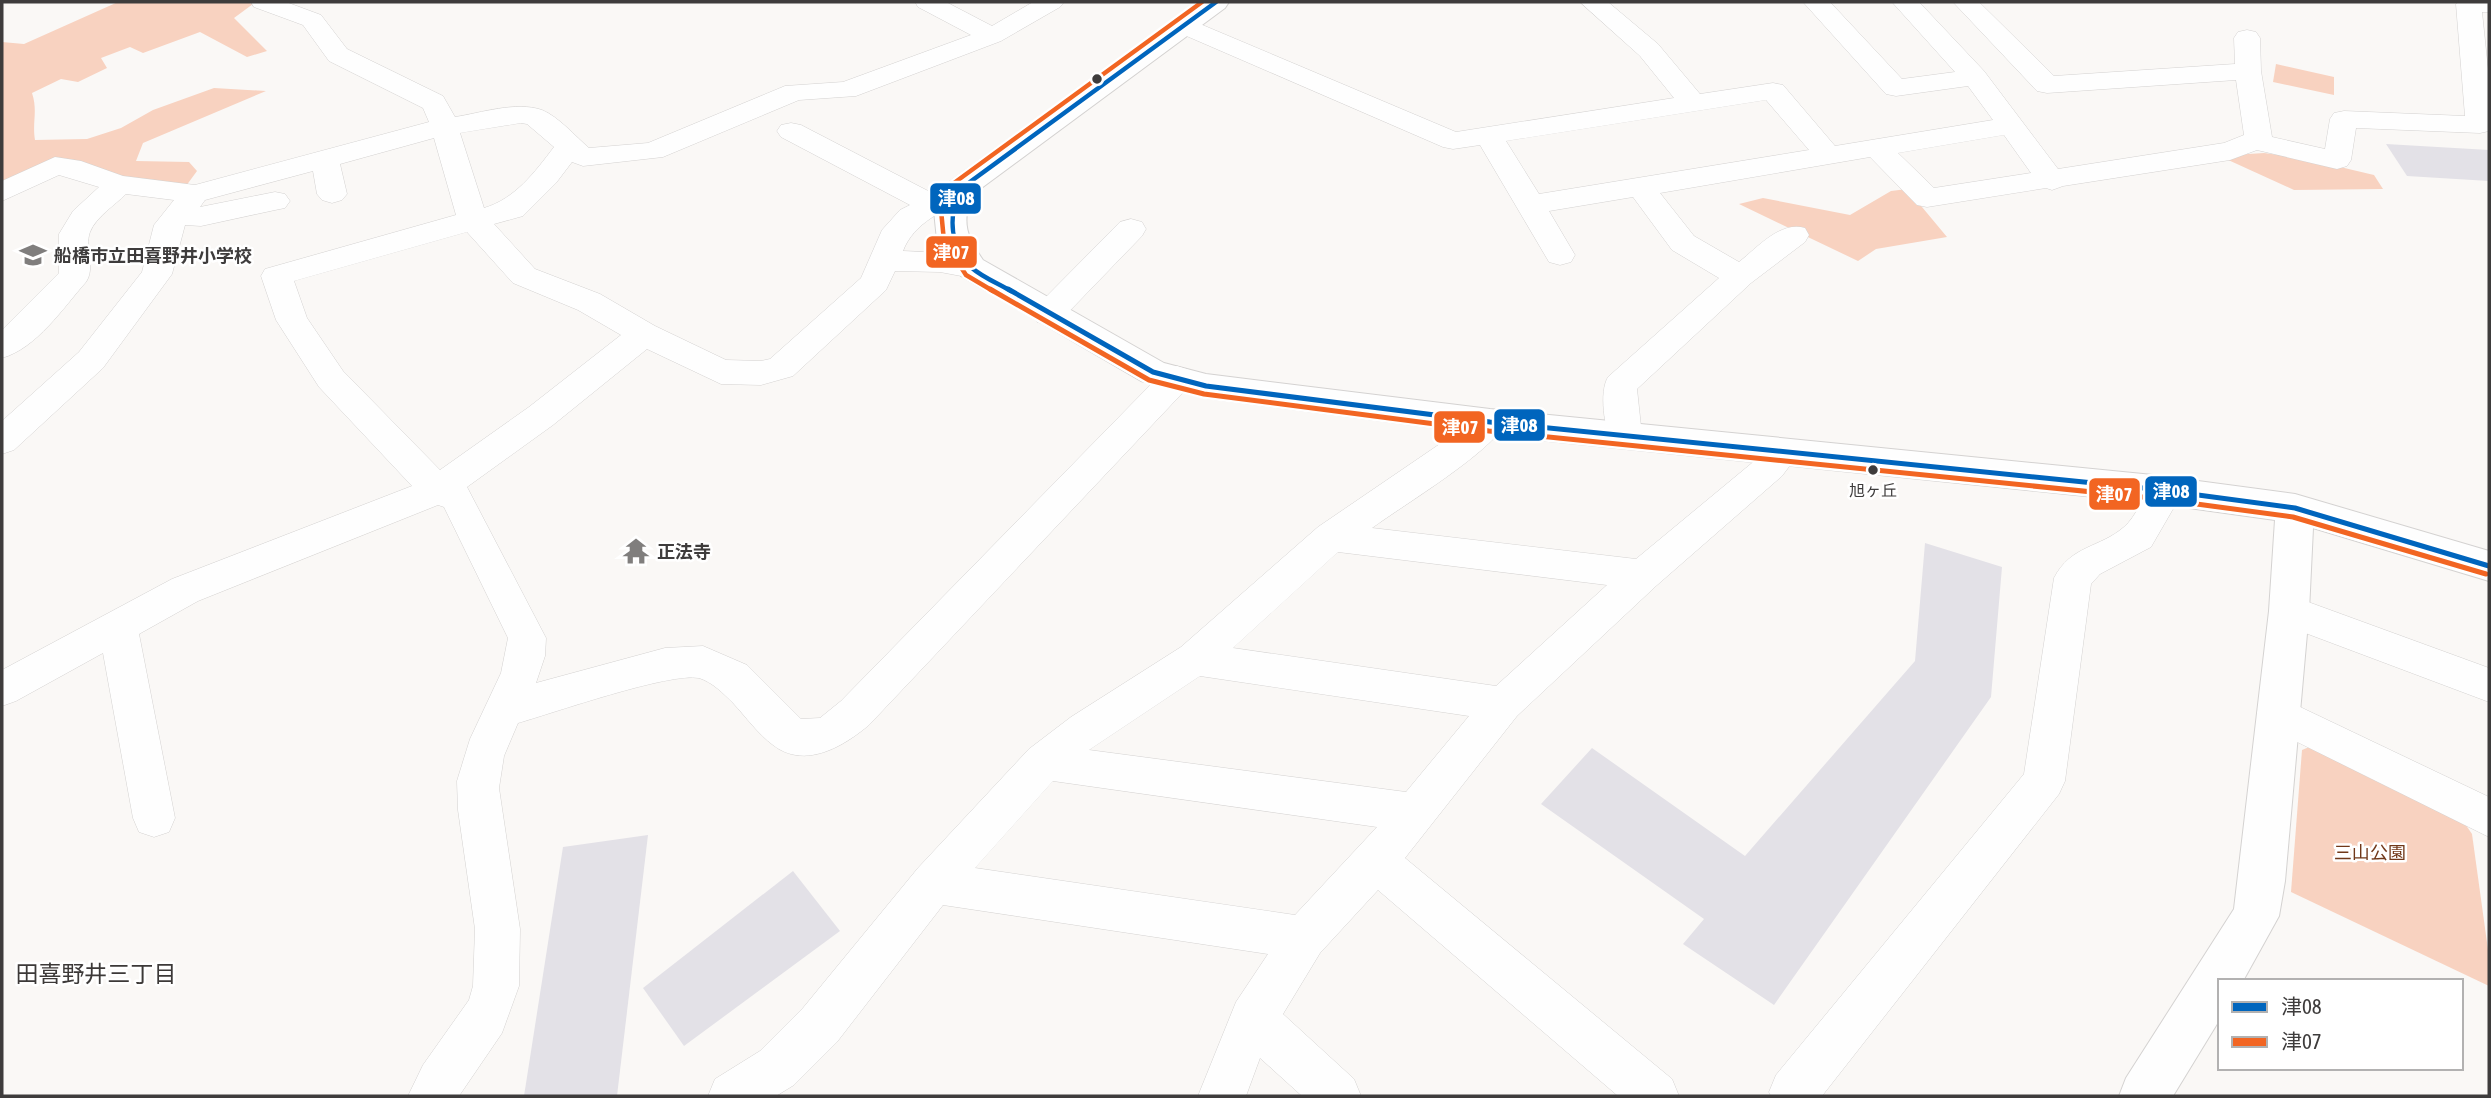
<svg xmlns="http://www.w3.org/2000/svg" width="2491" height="1098" font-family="'Asap Condensed','Noto Sans JP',sans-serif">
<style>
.green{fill:#f8d2c0}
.building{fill:#e3e1e7}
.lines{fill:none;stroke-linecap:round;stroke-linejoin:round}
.minor-casing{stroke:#d4d2d1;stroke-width:1}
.tertiary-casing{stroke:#d4d2d1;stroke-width:2}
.minor{fill:#fefefe;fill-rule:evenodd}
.tertiary{fill:#fefefe;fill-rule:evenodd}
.bus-1-far1-casing{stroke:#fff;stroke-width:9}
.bus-1-casing{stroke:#fff;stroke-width:10}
.bus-2-far1-casing{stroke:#fff;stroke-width:9}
.bus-2-casing{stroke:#fff;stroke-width:10}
.bus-1-far1{stroke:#0065bd;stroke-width:4.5}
.bus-1{stroke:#0065bd;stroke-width:5}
.bus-2-far1{stroke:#f26522;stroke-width:4.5}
.bus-2{stroke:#f26522;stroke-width:5}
.bus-dot{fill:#3e3c3c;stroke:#fff;stroke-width:2.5}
.labels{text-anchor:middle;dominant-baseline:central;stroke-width:5;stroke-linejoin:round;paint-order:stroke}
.bus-label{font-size:16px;fill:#3e3c3c;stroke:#fff}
.poi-label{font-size:18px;font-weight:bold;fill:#3e3c3c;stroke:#fff;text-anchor:start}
.park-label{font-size:18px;fill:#713819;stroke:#fff}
.near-neighbourhood-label{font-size:23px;fill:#3c3938;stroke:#fff}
.line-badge{stroke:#fff;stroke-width:2.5}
.badge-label{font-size:19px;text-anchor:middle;font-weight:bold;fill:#fff}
</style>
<rect width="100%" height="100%" fill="#faf8f6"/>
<g class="green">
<path d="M118,2H245L253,4L234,18L267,51L247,57L200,32L143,53L130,47L101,58L107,68L78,82L61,79L32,93C38,111 32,122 35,140L87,139L121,128L153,110L214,88L266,91L143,143L136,161L189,162L197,171L186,186L129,179L57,161L2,187V42L24,44Z"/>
<polygon points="2276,64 2334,77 2334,95 2273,82"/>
<polygon points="2264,153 2302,158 2374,175 2383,189 2294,190 2226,159 2233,155"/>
<polygon points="1907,189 1947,237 1876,249 1858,261 1739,204 1763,198 1850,215 1891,191"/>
<polygon points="2314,745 2461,818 2472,834 2489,957 2489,986 2291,892 2302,750"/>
</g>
<g class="building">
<polygon points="2386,144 2489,150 2489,181 2407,176"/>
<polygon points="1925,543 2002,567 1991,697 1774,1005 1683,944 1704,919 1541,804 1592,748 1745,856 1915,661"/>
<polygon points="648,835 617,1096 524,1096 563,847"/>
<polygon points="793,871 840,931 684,1046 643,988"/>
</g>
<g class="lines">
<g class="minor-casing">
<g id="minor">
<path d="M251,2H286L321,15L347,49L443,96L455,117C481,113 516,101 542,110C559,117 576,137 589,148L648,143L785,86L843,82L971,35L918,7L915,2H946L992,26L1033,2H1064L1060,7L1001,41L856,96L799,100L663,157L583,166L572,162L556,183L523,216L494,224L535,269L600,294L655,326L726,360L761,361L770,359L861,278L882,230L900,210L910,205L781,137L777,131L781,125L791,123L801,125L932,193L959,181L969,184L974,190L969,196C944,211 914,222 903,251C930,252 956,254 983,261L987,268L983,275L972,278L940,272L895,271L886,290L793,376L761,385L721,384L647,349L553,425L467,487L546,638L545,656L536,683L665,648L703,646L747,665L801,719L820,718L841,701L1165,370L1177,366L1189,370L1194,378L1189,386L869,725C844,746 805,770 773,745C758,734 746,717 733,703C723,693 712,682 699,678C670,672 553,713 518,723L504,756L499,788L520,929L519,986L502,1033L459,1096H408L423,1065L469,1000L473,986L475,929L458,810L457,781L470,739L501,673L508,638L444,507L438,505L198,601L139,634L175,818L169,832L154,837L139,832L133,818L103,653L16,701L2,706V670L172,579L412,486L319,387L276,320L261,276L265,269L456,215L434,138L340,164L347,194L342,200L332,203L322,200L317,194L313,171L205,200L200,207L275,192L285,194L290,201L285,208L275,210L201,226L185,225L172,274L103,368L14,450L2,454V421L79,352L142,272L154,225L174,200L126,194C115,205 96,217 90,232C84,248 96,267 86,282C63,308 37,348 2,358V330L59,273V234L73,211L99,187L59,175L2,201V181L55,157L81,161L123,176L195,185L429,122L423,108L329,61L303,25L254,7ZM521,123L527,124L554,147C535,172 515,199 484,208L460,133ZM467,232L513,283L578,310L621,335L529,407L440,470L343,371L307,318L294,281Z"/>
<path d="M1580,2H1608L1658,44L1700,94L1773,83L1783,85L1835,146L1993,120L1968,86L1896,96L1886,94L1803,2H1830L1902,79L1955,72L1892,2H1919L1984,71L2058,169L2224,143L2244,135L2236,80L2047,93L2037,91L1953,2H1979L2054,76L2235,64L2234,38L2238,32L2247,30L2256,32L2260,38L2261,71L2272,137L2325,149L2330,119L2334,113L2344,111L2465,116L2456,4L2458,2H2489V12H2482L2489,79V131L2480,133L2356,128L2351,160L2347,166L2337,169L2257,150L2230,160L2063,186L2052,190L2046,188L1927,207L1917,205L1870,157L1660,193L1694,236L1739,262C1758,247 1780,221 1805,228L1809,235L1805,242L1751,283L1637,389L1642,436L1637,445L1625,449L1613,445C1604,429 1599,392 1608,377L1719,278L1672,250L1633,197L1549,211L1575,255L1571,262L1560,265L1549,262L1480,145L1453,149L1443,147L1175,31L1171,26L1175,21L1184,18L1193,21L1456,132L1674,98L1640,56ZM1766,100L1809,150L1539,194L1506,141ZM2004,135L2031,173L1934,188L1898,153Z"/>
<polygon points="1131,219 1142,222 1146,229 1142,236 1059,322 1048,325 1037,322 1032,314 1037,306 1120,222"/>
<path d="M1490,410L1502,413L1507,422C1489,454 1405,504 1372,528L1636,559L1758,458C1770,444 1776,437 1795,443L1800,452L1782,476L1656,586L1517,716L1405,858L1672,1079L1679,1096H1618L1378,890L1320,953L1283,1014L1354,1079L1361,1096H1302L1260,1058L1246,1096H1198L1236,1002L1268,954L943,905L837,1042L794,1085L776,1096H708L715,1079L760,1051L803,1008L918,868L1029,749L1071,717L1181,647L1318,527L1453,435L1478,413ZM1338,552L1607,585L1496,686L1233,648ZM1200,676L1469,716L1406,792L1089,750ZM1053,781L1377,827L1295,915L975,868Z"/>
<path d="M2166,476L2179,480L2184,490L2151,547L2100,574L2091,584L2065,781L2059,794L1822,1096H1771L1769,1092L1776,1075L2024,774L2054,578C2071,545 2100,548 2124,527C2136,517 2145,494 2153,480Z"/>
<polygon points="2289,595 2489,668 2489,702 2276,622 2270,611 2276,600"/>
<polygon points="2277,696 2489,797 2489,837 2263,725 2257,713 2263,701"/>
</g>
</g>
<g class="tertiary-casing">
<path id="tertiary" d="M1199,2H1229L1225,8L972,195C961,223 967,237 983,260L1164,363L1206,374L1490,409L2153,475L2295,494L2489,551V581L2313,528L2309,611L2285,881L2279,916L2243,981H2220V1019L2173,1096H2119L2126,1078L2234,909L2269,611L2275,520L2153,503L1490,435L1206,398L1141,381L961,276L937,240L934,211L948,183Z"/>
</g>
<use href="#minor" class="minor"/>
<use href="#tertiary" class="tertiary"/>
<g class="bus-1-far1-casing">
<path id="bus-1-far1" d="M1011,291C999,284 982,277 972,268C949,246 949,217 959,190L1216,2"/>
</g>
<g class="bus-1-casing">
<polyline id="bus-1" points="1008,289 1153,372 1206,386 1490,422 2153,489 2295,508 2489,566"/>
</g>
<g class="bus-2-far1-casing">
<polyline id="bus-2-far1" points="993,291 966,275 944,241 941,210 954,183 1202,2"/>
</g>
<g class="bus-2-casing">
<polyline id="bus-2" points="990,289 1149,380 1204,394 1489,431 2152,498 2293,517 2486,574"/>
</g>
<use href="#bus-1-far1" class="bus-1-far1"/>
<use href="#bus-1" class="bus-1"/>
<use href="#bus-2-far1" class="bus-2-far1"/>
<use href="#bus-2" class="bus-2"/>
</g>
<defs>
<g id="school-bare" transform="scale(2.1)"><path d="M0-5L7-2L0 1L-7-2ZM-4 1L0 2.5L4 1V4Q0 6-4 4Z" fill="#807e7d" stroke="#fff" stroke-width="2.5" paint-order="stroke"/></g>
<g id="temple-bare" transform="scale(2.1)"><path d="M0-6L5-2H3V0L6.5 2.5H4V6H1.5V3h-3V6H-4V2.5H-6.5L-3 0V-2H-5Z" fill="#807e7d" stroke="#fff" stroke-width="2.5" paint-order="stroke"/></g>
</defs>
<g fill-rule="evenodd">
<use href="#school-bare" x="33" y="255"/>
<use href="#temple-bare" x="636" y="551"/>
</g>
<g class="bus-dot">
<circle cx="1097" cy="79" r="6"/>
<circle cx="1873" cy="470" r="6"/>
</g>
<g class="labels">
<g class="bus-label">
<text x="1873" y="490">旭ヶ丘</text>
</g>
<g class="poi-label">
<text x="54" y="255">船橋市立田喜野井小学校</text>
<text x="657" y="551">正法寺</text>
</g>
<g class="park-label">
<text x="2370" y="852">三山公園</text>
</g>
<g class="near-neighbourhood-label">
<text x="96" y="974">田喜野井三丁目</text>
</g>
</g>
<g class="line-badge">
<rect x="929" y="182" width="53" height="33" rx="7" fill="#0065bd"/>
<rect x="925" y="235" width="53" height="34" rx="7" fill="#f26522"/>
<rect x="1493" y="408" width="53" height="34" rx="7" fill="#0065bd"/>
<rect x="1433" y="410" width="53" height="34" rx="7" fill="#f26522"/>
<rect x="2144" y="475" width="54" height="33" rx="7" fill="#0065bd"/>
<rect x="2088" y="477" width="53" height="34" rx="7" fill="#f26522"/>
</g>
<g class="badge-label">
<text x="956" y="205">津08</text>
<text x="951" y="259">津07</text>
<text x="1519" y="432">津08</text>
<text x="1460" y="434">津07</text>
<text x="2171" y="498">津08</text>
<text x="2114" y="501">津07</text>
</g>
<rect width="2491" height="1098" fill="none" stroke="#3e3c3c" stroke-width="7"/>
<rect x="2218" y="979" width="245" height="91" fill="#ffffff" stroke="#b2b1b1" stroke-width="2"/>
<rect x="2232" y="1002" width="35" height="10" fill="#0065bd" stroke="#b2b1b1" stroke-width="2"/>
<text x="2281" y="1014" font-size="21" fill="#3e3c3c">津08</text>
<rect x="2232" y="1037" width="35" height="10" fill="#f26522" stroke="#b2b1b1" stroke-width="2"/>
<text x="2281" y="1049" font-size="21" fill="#3e3c3c">津07</text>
</svg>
